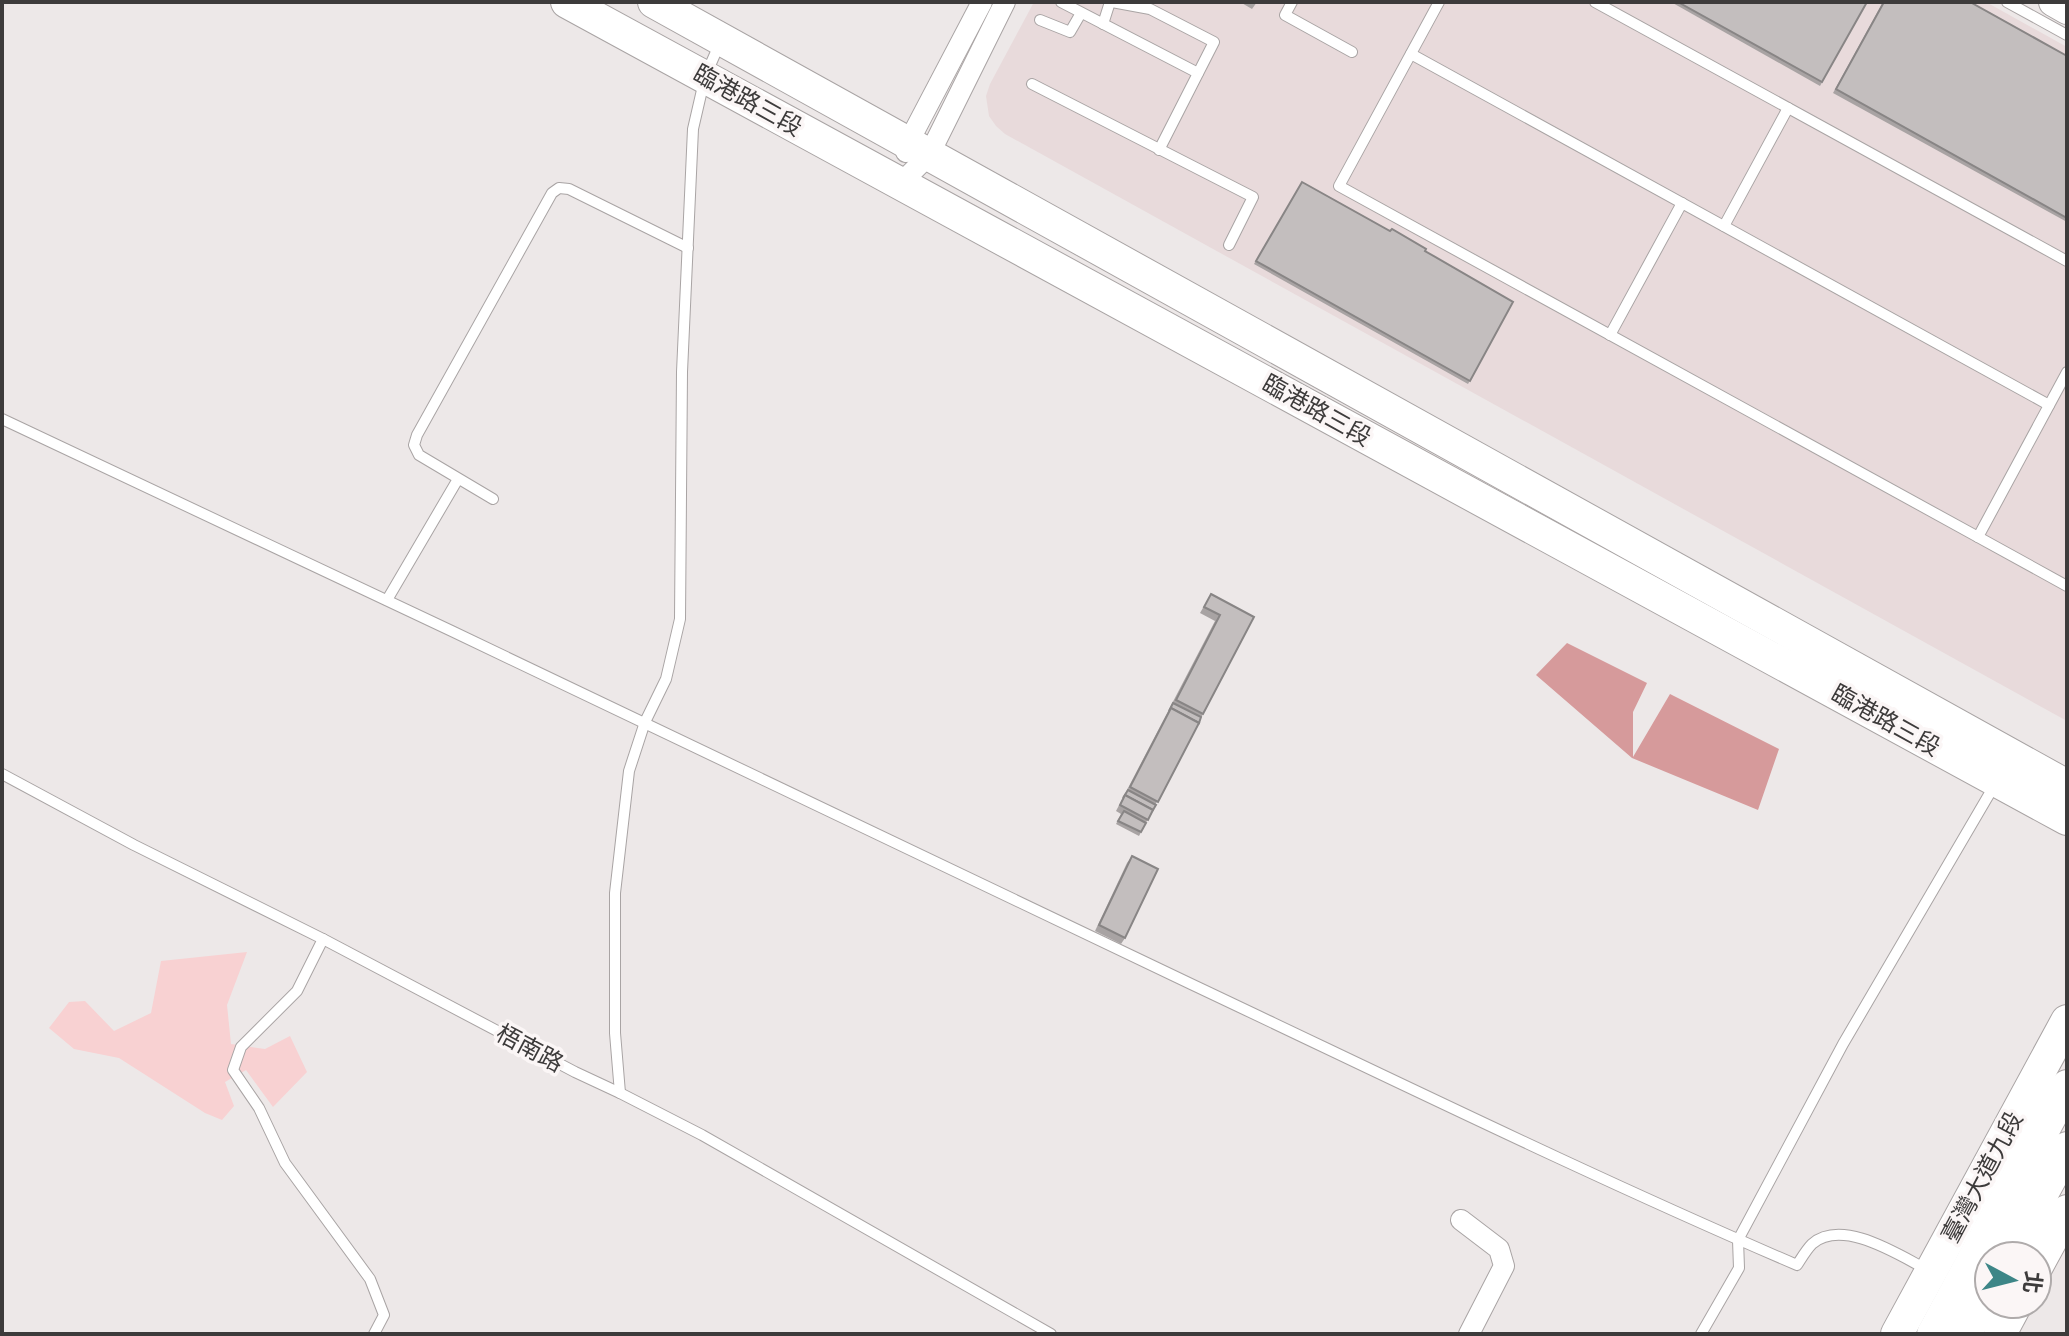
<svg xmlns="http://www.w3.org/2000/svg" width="2069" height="1336" font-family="Inter,'Noto Sans TC',sans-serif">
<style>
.built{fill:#e8dadb}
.green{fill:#f8d1d2}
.water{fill:#d69a9b}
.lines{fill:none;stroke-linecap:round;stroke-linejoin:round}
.lane-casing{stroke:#a9a4a4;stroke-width:12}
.street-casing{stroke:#a9a4a4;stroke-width:22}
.secondary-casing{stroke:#a9a4a4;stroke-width:30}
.primary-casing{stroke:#a9a4a4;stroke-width:34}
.lane{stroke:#fff;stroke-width:10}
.street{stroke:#fff;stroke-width:20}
.secondary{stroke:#fff;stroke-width:28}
.primary{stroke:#fff;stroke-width:32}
.wall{fill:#a8a3a3}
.building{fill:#c3bebe;stroke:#888585;stroke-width:2}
.labels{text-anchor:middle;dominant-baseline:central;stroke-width:7;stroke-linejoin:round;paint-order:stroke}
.street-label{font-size:24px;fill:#3d3b3b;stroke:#fbf6f6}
</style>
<rect width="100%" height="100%" fill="#ede8e8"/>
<polygon class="built" points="1034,2 1986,2 2067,47 2067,721 1005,134 996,126 989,116 986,96 990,84"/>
<polygon class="green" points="247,952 227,1005 231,1044 265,1049 290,1036 307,1072 273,1107 246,1070 225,1082 234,1106 222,1120 205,1113 119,1058 74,1049 49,1028 69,1002 85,1001 114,1031 151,1013 161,961"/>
<polygon class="water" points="1567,643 1647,683 1633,712 1633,757 1670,694 1779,749 1758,810 1632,758 1536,675"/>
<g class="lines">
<g class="lane-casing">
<g id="lane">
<polyline points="1061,2 1198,73"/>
<polyline points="1112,2 1150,9 1214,42 1159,150"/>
<polyline points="1292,2 1285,15 1352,52"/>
<polyline points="1439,2 1339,186 1978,537 2067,372"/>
<polyline points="1595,2 2067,261"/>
<polyline points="2007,2 2067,35"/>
<polyline points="1040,20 1070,32 1081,13"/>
<polyline points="1103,24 1110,2"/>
<polyline points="1411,54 2049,405"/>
<polyline points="1032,84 1253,197 1229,245"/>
<polyline points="1724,226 1788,108"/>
<polyline points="1610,335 1682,203"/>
<path d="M2,419C400,604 794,796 1191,984C1392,1079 1592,1177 1797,1265C1801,1259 1806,1250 1812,1244C1842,1218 1897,1254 1926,1269"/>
<polyline points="493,499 419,455 414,445 417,435 552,193 559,188 569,189 688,248"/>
<polyline points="1978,537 2067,586"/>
<polyline points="387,600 458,479"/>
<polyline points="2,774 134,845 323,939 575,1072 620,1093 702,1135 1051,1334"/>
<polyline points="323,939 297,991 241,1047 233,1070 259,1108 285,1163 370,1279 384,1315 374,1334"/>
<polyline points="620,1093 615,1033 615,893 629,771 645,722 666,679 680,619 682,372 693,129 705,77 719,45"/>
<polyline points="1701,1334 1739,1268 1738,1240 1843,1044 1994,786"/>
</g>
</g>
<g class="street-casing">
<g id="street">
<polyline points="906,152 908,143 982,2"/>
<polyline points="901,183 929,155 1005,2"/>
<polyline points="1461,1220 1499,1249 1504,1266 1469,1334"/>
</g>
</g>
<g class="secondary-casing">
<polyline id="secondary" points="2053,2 2067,10"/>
</g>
<g class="primary-casing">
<g id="primary">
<polyline points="567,2 2067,819"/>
<polyline points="654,2 2067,786"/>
<polyline points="2008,1256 2067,1148"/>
<polyline points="2037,1266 2067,1211"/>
<polyline points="1897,1334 2067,1021"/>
<polyline points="1933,1334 2067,1086"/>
<polyline points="1965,1334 1989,1291"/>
<polyline points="2000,1334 2016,1304"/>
</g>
</g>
<use href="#lane" class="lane"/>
<use href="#street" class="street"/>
<use href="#secondary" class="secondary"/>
<use href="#primary" class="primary"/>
</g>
<g class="wall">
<polygon points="1240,2 1257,2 1252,9"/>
<polygon points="1671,2 1867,2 1820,86"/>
<polygon points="1883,2 2067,56 2067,222 1833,93"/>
<polygon points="1302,182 1513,302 1468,384 1254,264"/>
<polygon points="1211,594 1254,617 1139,836 1116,824 1121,814 1116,811 1215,621 1200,613"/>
<polygon points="1132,856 1125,938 1121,944 1095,931 1127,863"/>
</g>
<g class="building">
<polygon points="1678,2 1867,2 1822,82"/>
<polygon points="1884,2 1970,2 2067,56 2067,218 1836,89"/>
<polygon points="1302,182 1390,231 1392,229 1426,249 1425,251 1513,302 1470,381 1256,261"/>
<polygon points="1211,594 1254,617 1203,714 1176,700 1220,615 1204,607"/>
<polygon points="1173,703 1201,717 1199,723 1171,708 1169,711"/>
<polygon points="1171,708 1199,723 1158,802 1130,787"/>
<polygon points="1128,790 1156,805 1153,810 1125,795 1123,798"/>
<polygon points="1125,795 1153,810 1148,820 1120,805"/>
<polygon points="1124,811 1146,823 1141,832 1118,821"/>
<polygon points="1132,856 1158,869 1125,938 1099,925"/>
</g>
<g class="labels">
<g class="street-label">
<text transform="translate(748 100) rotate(29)">臨港路三段</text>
<text transform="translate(1317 410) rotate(29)">臨港路三段</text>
<text transform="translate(1886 720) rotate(29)">臨港路三段</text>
<text transform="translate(530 1048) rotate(28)">梧南路</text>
<text transform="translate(1982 1177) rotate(-62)">臺灣大道九段</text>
</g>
</g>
<rect width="2069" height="1336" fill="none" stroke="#3d3b3b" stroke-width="8"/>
<g transform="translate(2013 1280) rotate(97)"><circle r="38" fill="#fbf6f6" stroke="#afabab" stroke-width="2"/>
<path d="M0-6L14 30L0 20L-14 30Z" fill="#3d8687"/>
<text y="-12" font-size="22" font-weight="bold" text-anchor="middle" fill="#3d3b3b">北</text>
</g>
</svg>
